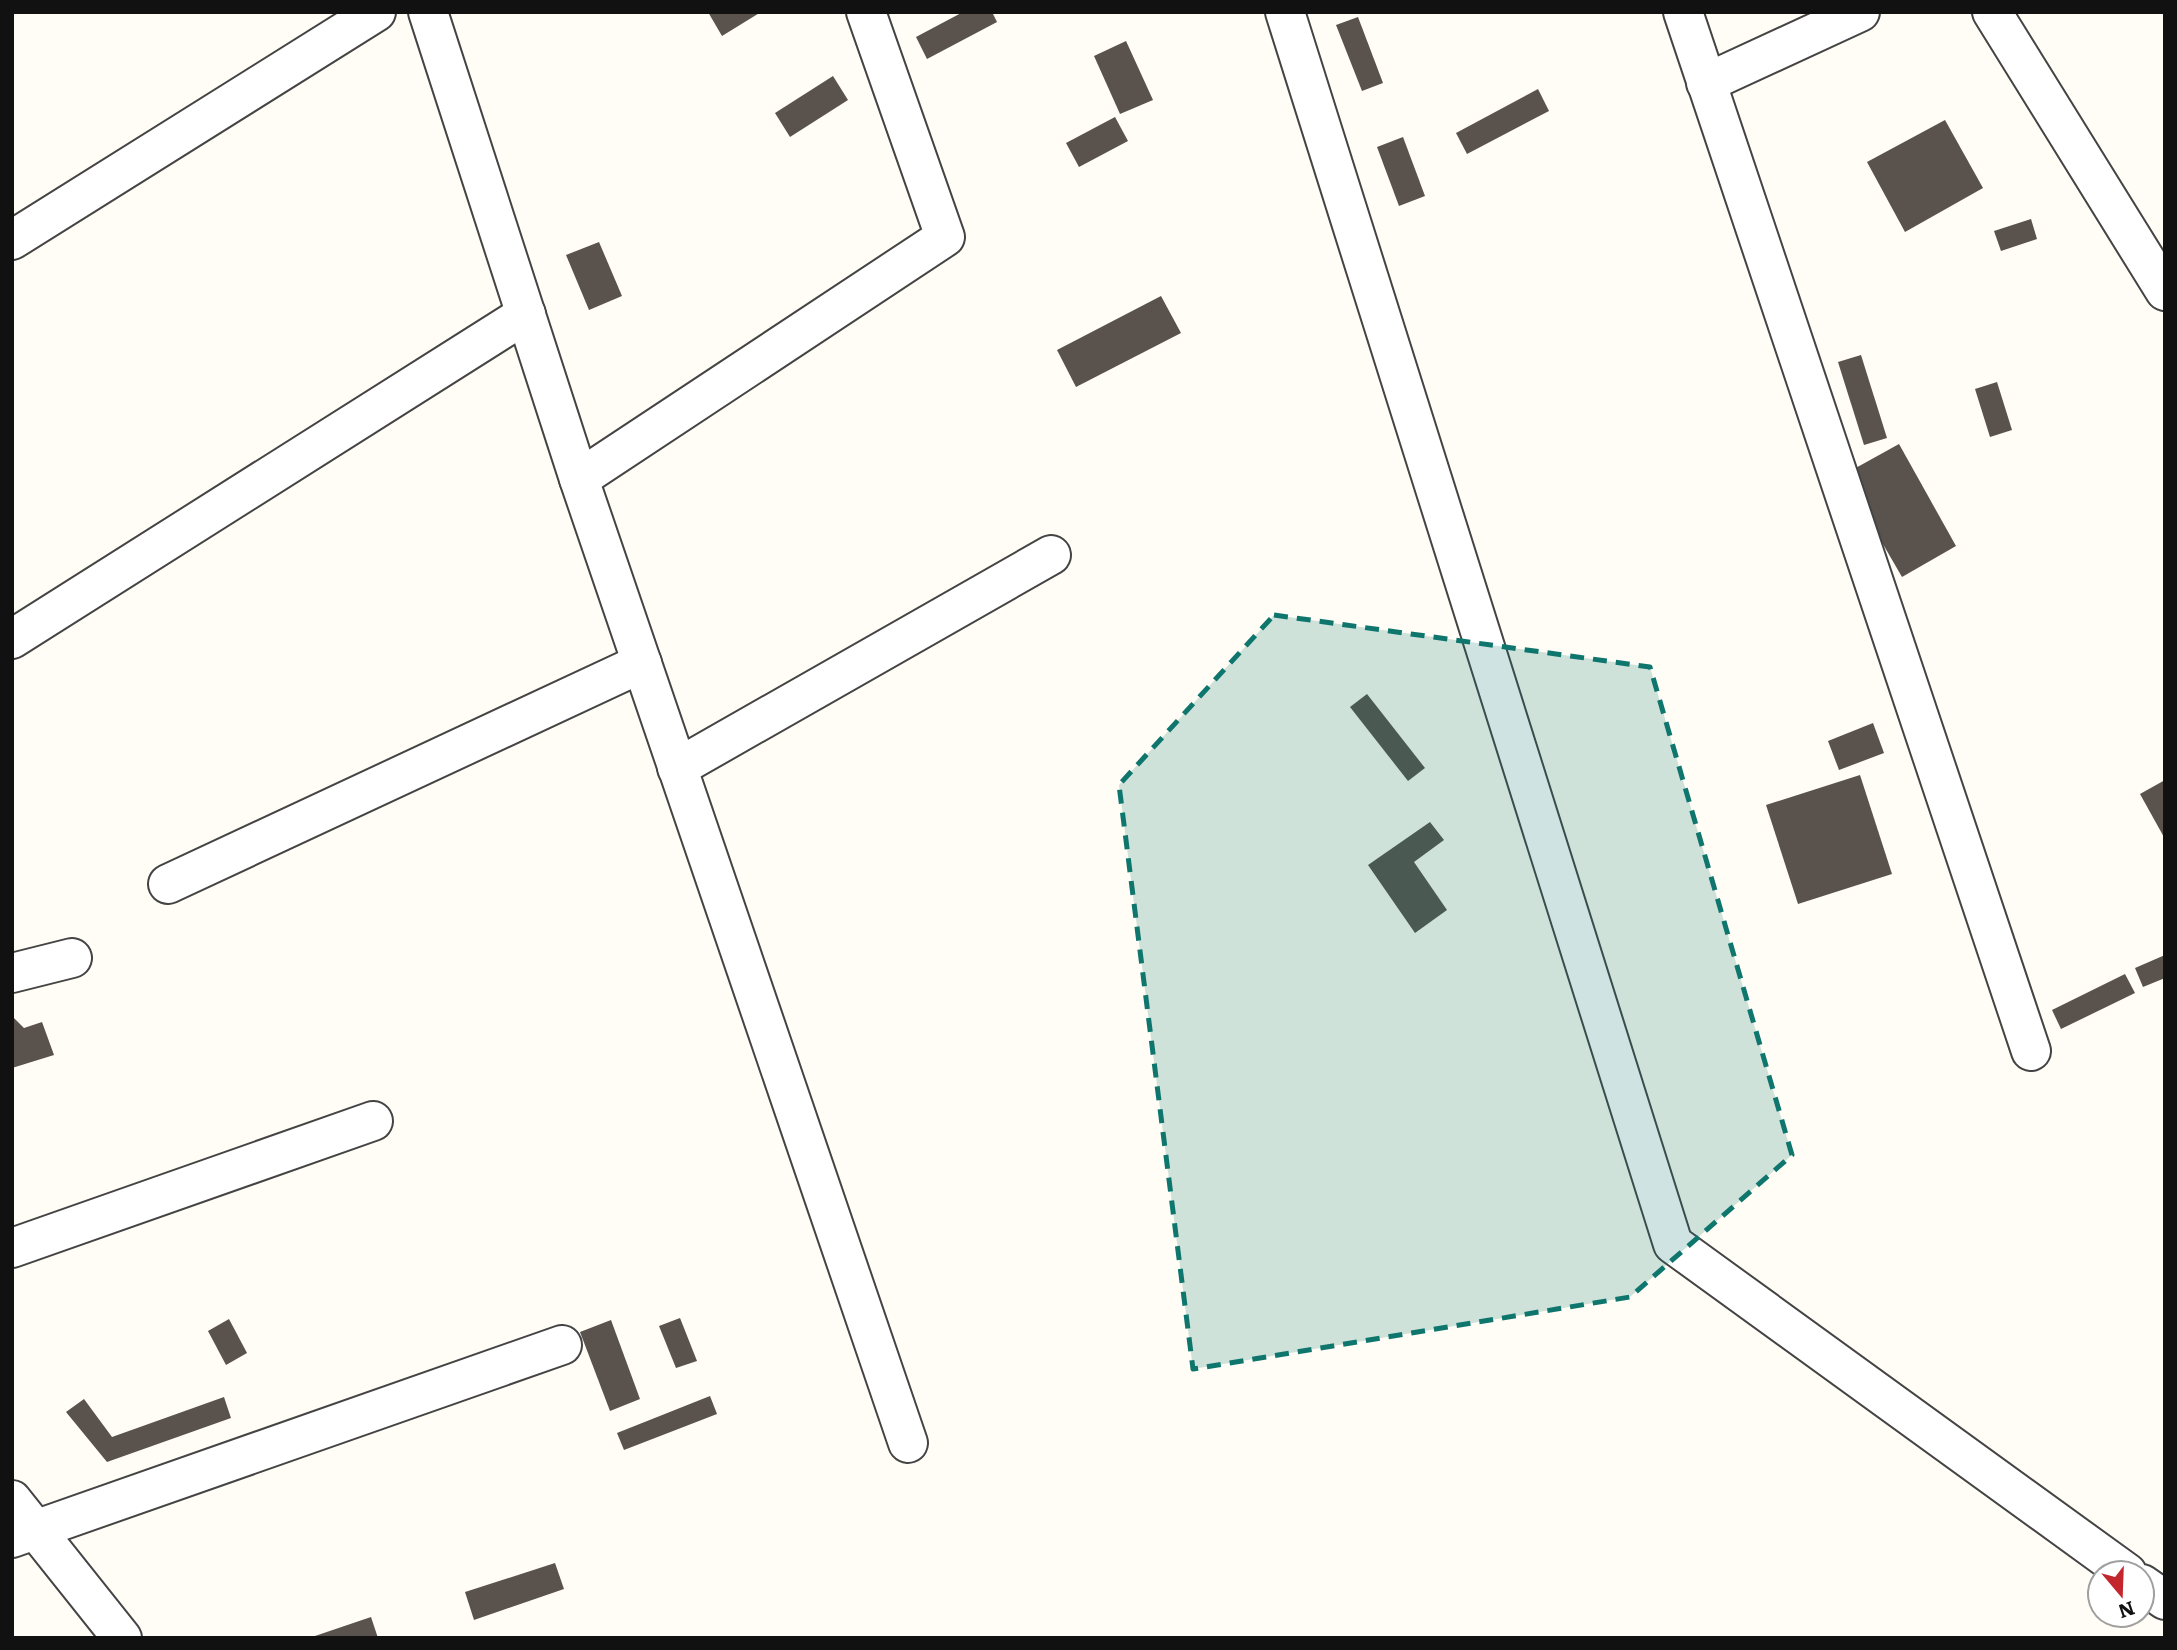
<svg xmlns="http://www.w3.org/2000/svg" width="2177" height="1650" font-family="Literata,serif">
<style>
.building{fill:#5a524d}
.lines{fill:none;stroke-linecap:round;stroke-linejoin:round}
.street-casing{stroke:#444;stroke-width:42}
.street{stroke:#fff;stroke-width:38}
.marked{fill:#0f766e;fill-opacity:0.2;stroke:#0f766e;stroke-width:5;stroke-dasharray:14 9;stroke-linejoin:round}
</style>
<rect width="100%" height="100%" fill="#fffdf5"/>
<g class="building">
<polygon points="708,12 761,12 722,36"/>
<polygon points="963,12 992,12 997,22 927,59 916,37"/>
<polygon points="1358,17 1383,83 1362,91 1336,25"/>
<polygon points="1126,41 1153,100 1120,114 1094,56"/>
<polygon points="833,76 848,100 790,137 775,113"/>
<polygon points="1538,89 1549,111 1467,154 1456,133"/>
<polygon points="1115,117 1128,141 1079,167 1066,143"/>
<polygon points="1945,120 1983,188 1905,232 1867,162"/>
<polygon points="1403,137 1425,196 1399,206 1377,147"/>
<polygon points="2031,219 2037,239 2001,251 1994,231"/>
<polygon points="599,242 622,296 589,310 566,255"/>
<polygon points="1161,296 1181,333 1076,387 1057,350"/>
<polygon points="1861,355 1887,438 1864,445 1838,362"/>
<polygon points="1997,382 2012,430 1990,437 1975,389"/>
<polygon points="1899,444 1956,546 1902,577 1843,475"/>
<polygon points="1367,694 1425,768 1408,781 1350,707"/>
<polygon points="1873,723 1884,753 1839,770 1828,741"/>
<polygon points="1860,775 1892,874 1798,904 1766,805"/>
<polygon points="2165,780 2165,839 2140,794"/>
<polygon points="1430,822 1444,840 1414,862 1447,910 1415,933 1368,865"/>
<polygon points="2165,955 2165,978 2143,987 2135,968"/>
<polygon points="2125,974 2135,993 2061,1029 2052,1010"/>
<polygon points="12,1016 24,1028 42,1022 54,1055 12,1068"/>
<polygon points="680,1318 697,1361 676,1368 659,1326"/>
<polygon points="229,1319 247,1353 226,1365 208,1331"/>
<polygon points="611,1320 640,1399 610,1411 580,1332"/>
<polygon points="710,1396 717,1414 624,1450 617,1433"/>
<polygon points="224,1397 231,1418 107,1462 66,1412 84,1399 112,1437"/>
<polygon points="555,1563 564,1589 474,1620 465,1592"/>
<polygon points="371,1617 378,1638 312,1638 312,1637"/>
</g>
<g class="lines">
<g class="street-casing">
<g id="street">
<polyline points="428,12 579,479 908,1443"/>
<polyline points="1285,12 1673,1244 2127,1573"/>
<polyline points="1683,12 2031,1051"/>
<polyline points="1992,12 2165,291"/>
<polyline points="1706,83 1860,12"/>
<polyline points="12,240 376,12"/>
<polyline points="579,479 945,237 866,12"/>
<polyline points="12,639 526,314"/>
<polyline points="677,768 1051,555"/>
<polyline points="168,884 642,663"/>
<polyline points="12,973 72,958"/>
<polyline points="12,1248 373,1121"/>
<polyline points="12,1500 122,1638"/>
<polyline points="12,1538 562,1345"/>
<polyline points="2142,1584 2165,1600"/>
</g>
</g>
<use href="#street" class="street"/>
</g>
<path class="marked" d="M1274,615L1650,667L1792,1155L1630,1297L1193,1369L1119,785Z"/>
<rect width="2177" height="1650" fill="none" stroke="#111111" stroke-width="28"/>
<g transform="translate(2121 1594) rotate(161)"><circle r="33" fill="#ffffff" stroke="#a0a0a0" stroke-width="2"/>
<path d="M0-5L12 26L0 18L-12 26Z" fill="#c4262e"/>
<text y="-10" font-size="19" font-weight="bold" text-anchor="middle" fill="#111111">N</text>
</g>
</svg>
